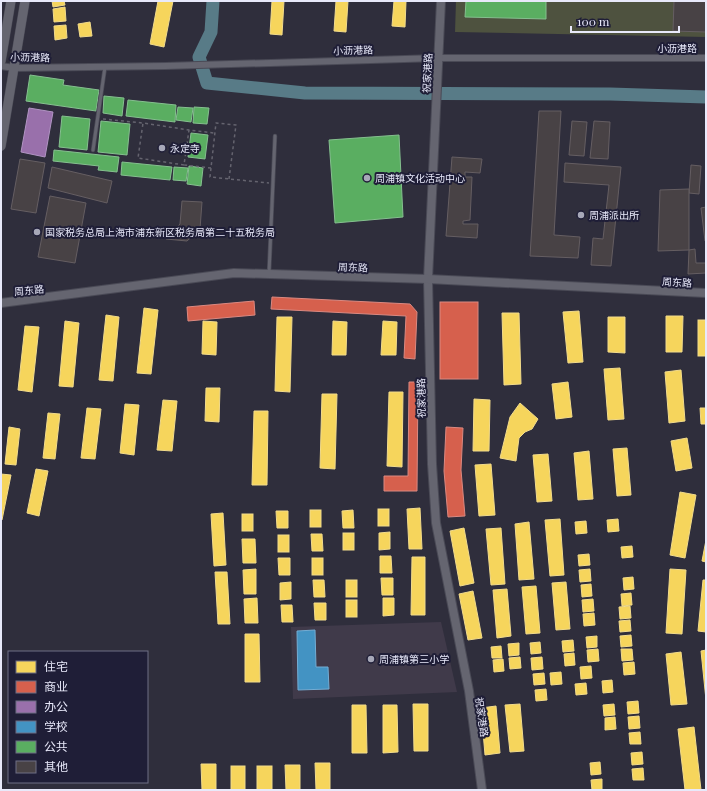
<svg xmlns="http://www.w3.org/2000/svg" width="707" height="791" font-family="'Playfair Display','Noto Sans SC',serif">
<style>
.education{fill:#403a4a}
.grass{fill:#4e523f}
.homes{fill:#f6d55c;stroke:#f2db8b}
.shops{fill:#d6604d;stroke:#db8981}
.offices{fill:#9970ab;stroke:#b194c3}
.schools{fill:#4393c3;stroke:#74add4}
.public{fill:#5aae61;stroke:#85c08f}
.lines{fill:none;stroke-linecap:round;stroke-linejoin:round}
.river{stroke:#587b87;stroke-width:13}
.building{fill:#484245;stroke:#655e62}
.service-casing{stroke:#4a4a56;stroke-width:4.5}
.minor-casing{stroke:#4a4a56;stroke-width:8}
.tertiary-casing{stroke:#4a4a56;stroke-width:10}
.secondary-casing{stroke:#4a4a56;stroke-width:10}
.path{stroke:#65646f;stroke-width:1.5;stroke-dasharray:3 3;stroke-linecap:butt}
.service{stroke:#656570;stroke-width:3}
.minor{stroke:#656570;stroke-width:6}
.tertiary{stroke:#656570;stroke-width:8}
.secondary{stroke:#656570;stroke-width:9}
.poi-dot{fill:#a7a8b8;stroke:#1f1e37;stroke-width:1.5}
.labels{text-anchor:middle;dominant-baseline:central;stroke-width:4;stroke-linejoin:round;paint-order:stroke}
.street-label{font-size:10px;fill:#e8e9fa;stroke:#1f1e37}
.poi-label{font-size:10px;fill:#e8e9fa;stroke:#1f1e37;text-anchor:start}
</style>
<rect width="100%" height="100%" fill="#2f2e3c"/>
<polygon class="education" points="441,622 457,692 293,699 291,627"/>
<polygon class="grass" points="456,1 706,1 706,37 455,32"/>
<g class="homes">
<polygon points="52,1 64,1 65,5 53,7"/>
<polygon points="158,1 173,1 164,47 150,44"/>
<polygon points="272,1 284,1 282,35 270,34"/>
<polygon points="336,1 348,1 346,32 334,31"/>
<polygon points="394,1 406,1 405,27 392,26"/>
<polygon points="65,7 66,21 54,22 53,9"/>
<polygon points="90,22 92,36 80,37 78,24"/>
<polygon points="66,25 67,38 55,40 54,26"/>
<polygon points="144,308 158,310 151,374 137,373"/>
<polygon points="579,311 583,362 568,363 563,312"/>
<polygon points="502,313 519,313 521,384 504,385"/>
<polygon points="106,315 119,317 113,381 99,380"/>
<polygon points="666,316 683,316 682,352 666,352"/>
<polygon points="277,317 292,317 290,392 275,391"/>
<polygon points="608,317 625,317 625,353 608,352"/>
<rect x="698" y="320" width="8" height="36"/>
<polygon points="65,321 79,323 73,387 59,386"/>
<polygon points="203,321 217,322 216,355 202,354"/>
<polygon points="333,321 347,322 346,355 332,355"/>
<polygon points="383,321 397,322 396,355 381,355"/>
<polygon points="25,326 39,327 32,392 18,390"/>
<polygon points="620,368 624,419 608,420 604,369"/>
<polygon points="681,370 685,421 669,423 665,372"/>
<polygon points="568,382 572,417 556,419 552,384"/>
<polygon points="206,388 220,388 219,422 205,421"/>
<polygon points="389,392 403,392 402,467 387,466"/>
<polygon points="322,394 337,394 335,469 320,468"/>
<polygon points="474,399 490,400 489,451 473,451"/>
<polygon points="163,400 177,401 172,451 157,450"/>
<polygon points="520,403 538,419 532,429 525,432 519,438 516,461 500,458 510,417"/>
<polygon points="125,404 139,405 134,455 120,453"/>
<polygon points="87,408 101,409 95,459 81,458"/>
<polygon points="700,408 706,408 706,424 701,424"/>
<polygon points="254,411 268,411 267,485 252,485"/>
<polygon points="48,413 60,414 55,459 43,458"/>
<polygon points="9,427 20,429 16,465 5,464"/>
<polygon points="687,438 692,468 676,471 671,441"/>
<polygon points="627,448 631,495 617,496 613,449"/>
<polygon points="589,451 593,499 578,500 574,453"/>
<polygon points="548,454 552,501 537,502 533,455"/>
<polygon points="491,464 495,515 479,516 475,465"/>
<polygon points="36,469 48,471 39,516 27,513"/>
<polygon points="1,474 11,475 2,520 1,520"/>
<polygon points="680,492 696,495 685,558 670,555"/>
<polygon points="420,508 422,549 409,549 407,509"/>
<rect x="378" y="509" width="11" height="17"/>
<rect x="310" y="510" width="11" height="17"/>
<polygon points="353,510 354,528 343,528 342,511"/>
<polygon points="276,511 288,511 288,528 277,528"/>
<polygon points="223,513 226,565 214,566 211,514"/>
<rect x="242" y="514" width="11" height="17"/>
<polygon points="560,519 564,575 550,576 545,520"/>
<polygon points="618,519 619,531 608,532 607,520"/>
<polygon points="586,521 587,533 576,534 575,522"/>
<polygon points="529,522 534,579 519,580 515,524"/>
<polygon points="464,528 474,583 460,586 450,531"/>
<polygon points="501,528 505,584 491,585 486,529"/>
<polygon points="390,532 390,549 379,550 379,533"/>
<rect x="343" y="533" width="11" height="17"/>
<polygon points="311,534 322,534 323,551 312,551"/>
<rect x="278" y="535" width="11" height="17"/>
<polygon points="242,539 255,539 256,563 243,563"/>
<polygon points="706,540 706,562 702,561"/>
<polygon points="632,546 633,557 622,558 621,547"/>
<polygon points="589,554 590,565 579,566 578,555"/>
<polygon points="380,556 391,556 392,573 380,573"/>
<polygon points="412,557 425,557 425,615 411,615"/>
<polygon points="278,558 290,558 290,575 279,575"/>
<rect x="312" y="558" width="11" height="17"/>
<polygon points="256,569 256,594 244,594 243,570"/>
<polygon points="590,569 591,581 580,582 579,570"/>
<polygon points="670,569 686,570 682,634 666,633"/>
<polygon points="215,572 227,572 230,624 218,624"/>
<polygon points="633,577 634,589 624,590 623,578"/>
<polygon points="381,578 393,578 393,595 382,595"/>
<polygon points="313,580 324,580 325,597 314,597"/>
<rect x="346" y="580" width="11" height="17"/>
<polygon points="703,580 706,580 706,632 698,631"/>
<polygon points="291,582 291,599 280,600 280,583"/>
<polygon points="566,582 570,629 556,630 552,583"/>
<polygon points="591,584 592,596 582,597 581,585"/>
<polygon points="536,586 540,633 526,634 522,587"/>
<polygon points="507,589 511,636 497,638 493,590"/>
<polygon points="473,591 482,638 468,640 459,594"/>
<polygon points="631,593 632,605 622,606 621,594"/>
<polygon points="257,598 258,623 245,623 244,599"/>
<polygon points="383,598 394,598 394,615 383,616"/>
<polygon points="593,599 594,611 583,612 582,600"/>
<rect x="346" y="600" width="11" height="17"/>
<polygon points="314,603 326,603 326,620 315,620"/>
<polygon points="281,605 292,605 293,622 282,622"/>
<polygon points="630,606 631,618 620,619 619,607"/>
<polygon points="594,613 595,625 584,626 583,614"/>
<polygon points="630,620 631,631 620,632 619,621"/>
<polygon points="245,634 259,634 260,682 245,682"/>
<polygon points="631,635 632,646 621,647 620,636"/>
<polygon points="597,636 597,647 587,648 586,637"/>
<polygon points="573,640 574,651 563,652 562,641"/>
<polygon points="540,642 541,653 531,654 530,643"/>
<polygon points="519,643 519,655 509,656 508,644"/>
<polygon points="501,646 502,658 492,658 491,647"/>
<polygon points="598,649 599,661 588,662 587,650"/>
<polygon points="621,649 632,649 633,660 622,661"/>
<polygon points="706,650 706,700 701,651"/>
<polygon points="681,652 687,704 671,705 666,654"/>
<polygon points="574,653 575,665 565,666 564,654"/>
<polygon points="520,657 521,668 510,669 509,658"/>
<polygon points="542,657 543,669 532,670 531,658"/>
<polygon points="503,659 504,671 494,672 493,660"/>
<polygon points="634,662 635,674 624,675 623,663"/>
<polygon points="591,666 592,678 581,679 580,667"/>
<polygon points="561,672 562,684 551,685 550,673"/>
<polygon points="544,673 545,684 534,685 533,674"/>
<polygon points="612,680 613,692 603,693 602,681"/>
<polygon points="586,683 587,694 576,695 575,684"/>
<polygon points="546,689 547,700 536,701 535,690"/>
<polygon points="638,701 639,713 628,714 627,702"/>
<polygon points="413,704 428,704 428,751 414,751"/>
<polygon points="520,704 524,751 510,752 505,705"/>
<polygon points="614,704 615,715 604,716 603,705"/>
<polygon points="352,705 366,705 367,753 352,753"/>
<polygon points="383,705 397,705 398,752 383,753"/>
<polygon points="496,706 500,753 485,755 481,708"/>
<polygon points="639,716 640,728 629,729 628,717"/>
<polygon points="615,717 616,729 605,730 605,718"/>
<polygon points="694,727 701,790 685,790 678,729"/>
<polygon points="640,732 641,744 630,744 629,733"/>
<polygon points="642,752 643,764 632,765 631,753"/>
<polygon points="600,762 601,774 591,775 590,763"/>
<polygon points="315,763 330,763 330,790 316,790"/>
<polygon points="201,764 216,764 216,790 202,790"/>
<polygon points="285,765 300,765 300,790 286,790"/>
<rect x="231" y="766" width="14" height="24"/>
<rect x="257" y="766" width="15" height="24"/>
<polygon points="643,768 644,780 633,780 632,769"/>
<polygon points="602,779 602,790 592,790 591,780"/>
</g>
<g class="shops">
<polygon points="272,297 410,304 417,312 415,359 404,358 406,316 271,309"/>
<polygon points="254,301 255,315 188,321 187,307"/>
<rect x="440" y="302" width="38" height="77"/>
<polygon points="409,382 418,382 417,491 384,491 384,476 408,476"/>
<polygon points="446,427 463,428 461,470 465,516 448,517 444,471"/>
</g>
<polygon class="offices" points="29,108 53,112 45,157 21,152"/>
<polygon class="schools" points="315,630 316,667 328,667 329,689 298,690 297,631"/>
<g class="public">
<polygon points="466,1 546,1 546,19 465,17"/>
<polygon points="30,75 64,80 63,85 99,90 96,111 26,101"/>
<polygon points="104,96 124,98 122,116 103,113"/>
<polygon points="128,100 176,105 175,122 126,116"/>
<polygon points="178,107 193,108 191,122 176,120"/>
<polygon points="194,107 209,108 207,124 193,123"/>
<polygon points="62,116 90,119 87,150 59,147"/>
<polygon points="101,121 130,124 127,155 98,152"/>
<polygon points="191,133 208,135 205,159 188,157"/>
<polygon points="399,135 403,217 335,223 329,140"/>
<polygon points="54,150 119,157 117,172 98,170 99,166 53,161"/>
<polygon points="122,162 172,167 170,180 121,175"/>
<polygon points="189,166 203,168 201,186 187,184"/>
<polygon points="174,167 188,168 186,181 173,180"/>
</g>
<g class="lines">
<polyline class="river" points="213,1 211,32 199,57 207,83 305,93 610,94 706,97"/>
</g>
<g class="building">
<polygon points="674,1 706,1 706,32 673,31"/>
<polygon points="539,111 561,111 554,235 580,237 578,258 530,256"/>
<polygon points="572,121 587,122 584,156 569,155"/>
<polygon points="594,121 610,122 608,159 590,158"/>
<polygon points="452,157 482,159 480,173 465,172 465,177 472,177 470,220 463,221 463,224 478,224 477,238 446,236"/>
<polygon points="20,159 45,163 36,213 11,209"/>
<polygon points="565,163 621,167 611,266 591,265 593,238 603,239 609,185 564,182"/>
<polygon points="691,165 701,166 699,194 689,193"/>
<polygon points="52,167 112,181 107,203 48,188"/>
<polygon points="689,189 689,250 658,251 660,190"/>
<polygon points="50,196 86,203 75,263 38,257"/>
<polygon points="182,201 202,202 200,229 187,241 166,239 180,224"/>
<polygon points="706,207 706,241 705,241 701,208"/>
<polygon points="695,249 696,263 706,263 706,273 688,274 689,250"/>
</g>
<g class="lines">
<g class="service-casing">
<g id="service">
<polyline points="93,150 105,67"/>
<polyline points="269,273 275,136"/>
</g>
</g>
<g class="minor-casing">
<polyline id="minor" points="1,66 14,68 165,66 438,58 706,58"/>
</g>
<g class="tertiary-casing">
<g id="tertiary">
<polyline points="441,1 428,279 432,464 436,523 469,691 482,790"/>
<polyline points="1,303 234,273 428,279 706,293"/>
</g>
</g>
<g class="secondary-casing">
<g id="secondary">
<polyline points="1,61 11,1"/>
<polyline points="1,146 25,1"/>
</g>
</g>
<g class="path">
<polyline points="103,119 143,123"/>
<polyline points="184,165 138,158 143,123 189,130"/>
<polyline points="211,168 184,165 189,130 214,133"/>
<polyline points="229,179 236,125 216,123 210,177 269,183"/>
</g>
<use href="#service" class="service"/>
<use href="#minor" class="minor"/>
<use href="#tertiary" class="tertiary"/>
<use href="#secondary" class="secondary"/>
</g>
<g class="poi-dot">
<circle cx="162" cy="148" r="4"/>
<circle cx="367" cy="178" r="4"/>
<circle cx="581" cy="215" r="4"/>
<circle cx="37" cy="232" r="4"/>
<circle cx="371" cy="659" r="4"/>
</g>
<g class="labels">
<g class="street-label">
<text x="677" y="48">小沥港路</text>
<text transform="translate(353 50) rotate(-2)">小沥港路</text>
<text transform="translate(30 57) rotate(1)">小沥港路</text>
<text transform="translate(427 73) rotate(-87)">祝家港路</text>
<text transform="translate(353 267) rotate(2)">周东路</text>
<text transform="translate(677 282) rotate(4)">周东路</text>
<text transform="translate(29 290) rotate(-6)">周东路</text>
<text transform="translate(421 398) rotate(-91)">祝家港路</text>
<text transform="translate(482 717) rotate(82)">祝家港路</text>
</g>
<g class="poi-label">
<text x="170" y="148">永定寺</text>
<text x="375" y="178">周浦镇文化活动中心</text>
<text x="589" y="215">周浦派出所</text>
<text x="45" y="232">国家税务总局上海市浦东新区税务局第二十五税务局</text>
<text x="379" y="659">周浦镇第三小学</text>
</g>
</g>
<rect width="707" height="791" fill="none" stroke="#e8e9fa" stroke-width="4"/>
<rect x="8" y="651" width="140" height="132" fill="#1f1e37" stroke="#6f6f85"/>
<rect x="16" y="661" width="20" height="12" fill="#f6d55c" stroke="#6f6f85"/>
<text x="44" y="671" font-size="12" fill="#e8e9fa">住宅</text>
<rect x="16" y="681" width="20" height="12" fill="#d6604d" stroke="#6f6f85"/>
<text x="44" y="691" font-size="12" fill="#e8e9fa">商业</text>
<rect x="16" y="701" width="20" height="12" fill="#9970ab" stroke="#6f6f85"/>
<text x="44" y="711" font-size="12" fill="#e8e9fa">办公</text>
<rect x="16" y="721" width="20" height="12" fill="#4393c3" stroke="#6f6f85"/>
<text x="44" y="731" font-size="12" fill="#e8e9fa">学校</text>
<rect x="16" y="741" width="20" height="12" fill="#5aae61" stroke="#6f6f85"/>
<text x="44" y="751" font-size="12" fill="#e8e9fa">公共</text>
<rect x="16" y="761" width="20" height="12" fill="#484245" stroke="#6f6f85"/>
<text x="44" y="771" font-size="12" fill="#e8e9fa">其他</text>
<path d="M571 26v6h108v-6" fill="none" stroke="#e8e9fa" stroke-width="2"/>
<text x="577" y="26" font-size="12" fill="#e8e9fa" stroke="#1f1e37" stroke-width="3" paint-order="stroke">100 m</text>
</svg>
